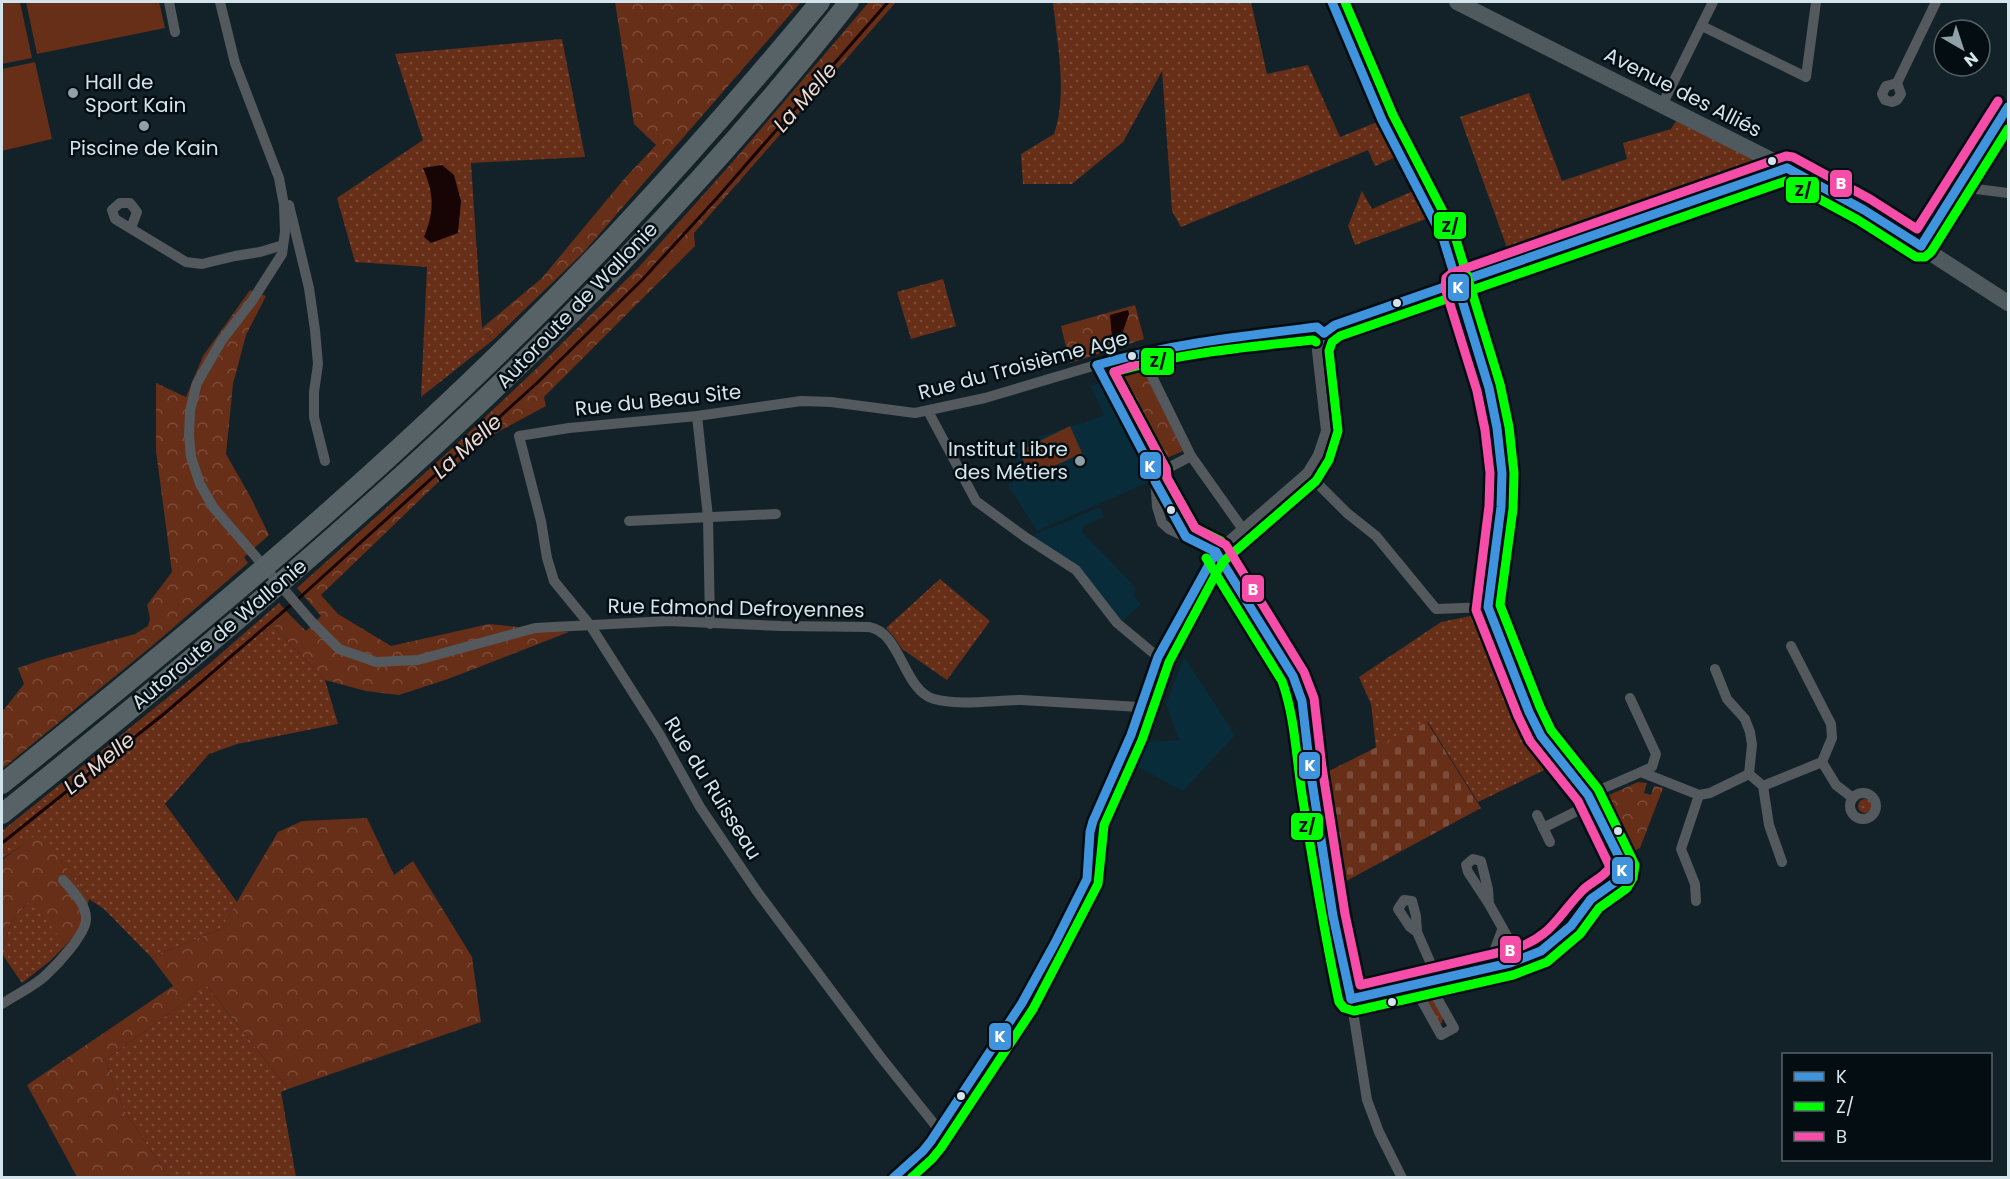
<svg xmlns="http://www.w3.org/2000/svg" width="2010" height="1179" font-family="Poppins,sans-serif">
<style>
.built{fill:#082c3a}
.grass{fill:url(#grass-dots)}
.forest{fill:url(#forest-crowns)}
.cemetery{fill:url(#cemetery-stones)}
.pitch{fill:#672e18}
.water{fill:#170404}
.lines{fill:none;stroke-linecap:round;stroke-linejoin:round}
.stream{stroke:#170404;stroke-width:3}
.minor{stroke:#53595d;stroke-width:10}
.primary{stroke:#4f5a5f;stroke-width:16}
.motorway{stroke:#566265;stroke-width:20}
.bus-1-casing{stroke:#030d12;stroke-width:14}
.bus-2-casing{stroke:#030d12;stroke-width:14}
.bus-3-casing{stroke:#030d12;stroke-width:14}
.bus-1{stroke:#4094de;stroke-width:9}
.bus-2{stroke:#0f0;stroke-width:9}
.bus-3{stroke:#f54da8;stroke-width:9}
.poi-dot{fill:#90a0a7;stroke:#030d12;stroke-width:2}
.bus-dot{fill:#d4e4ec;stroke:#030d12;stroke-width:2}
.labels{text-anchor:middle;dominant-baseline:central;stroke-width:5;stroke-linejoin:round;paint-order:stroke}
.poi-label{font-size:20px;fill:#d4e4ec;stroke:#030d12;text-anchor:start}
.street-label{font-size:20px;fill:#d4e4ec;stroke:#030d12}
.water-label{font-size:21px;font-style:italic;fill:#f2d8cf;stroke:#030d12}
.line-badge{stroke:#030d12;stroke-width:2}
.badge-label{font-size:16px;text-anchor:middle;font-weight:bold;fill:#fff}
.pale-badge-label{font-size:16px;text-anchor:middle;font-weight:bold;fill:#111}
</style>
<defs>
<pattern id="grass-dots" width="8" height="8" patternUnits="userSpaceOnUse" patternTransform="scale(1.5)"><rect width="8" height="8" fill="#672e18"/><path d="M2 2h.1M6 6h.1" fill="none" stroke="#7c4c3a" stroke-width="1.8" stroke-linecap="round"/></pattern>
<pattern id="forest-crowns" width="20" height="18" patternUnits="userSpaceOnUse" patternTransform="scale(1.5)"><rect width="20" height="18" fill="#672e18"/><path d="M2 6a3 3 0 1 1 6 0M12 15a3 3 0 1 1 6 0" fill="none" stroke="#7c4c3a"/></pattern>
<pattern id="cemetery-stones" width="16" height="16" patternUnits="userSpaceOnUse" patternTransform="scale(1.5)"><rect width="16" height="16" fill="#672e18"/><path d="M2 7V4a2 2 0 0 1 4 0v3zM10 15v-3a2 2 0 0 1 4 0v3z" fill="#7c4c3a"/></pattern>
</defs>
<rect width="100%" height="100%" fill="#122228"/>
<g class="built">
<polygon points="1103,382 1128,428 1151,481 1037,531 1007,484 1024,476 1010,446 1081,423 1082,424 1104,415 1090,386"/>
<polygon points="1100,507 1104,517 1084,526 1082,532 1135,587 1134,596 1141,604 1120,623 1077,568 1029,537"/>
<polygon points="1184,657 1235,735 1183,791 1138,767 1147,742 1179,740 1166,704"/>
</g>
<g class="grass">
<path d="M1053,2H1251L1267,74L1308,65L1340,137L1382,120L1401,155L1375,166L1368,150L1181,227L1172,211L1162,71L1123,142L1072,184H1023L1021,154L1054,134C1068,92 1057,45 1053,2Z"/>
<polygon points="562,39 585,157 471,163 482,328 493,340 421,397 427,267 355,262 337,198 423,140 395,54"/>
<polygon points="1529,93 1562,181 1627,159 1623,143 1671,129 1676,121 1774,168 1511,259 1460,117"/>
<polygon points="1362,191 1372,209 1413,191 1426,219 1355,245 1348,226"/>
<polygon points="943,279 956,326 911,339 897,292"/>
<polygon points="940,579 990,621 947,680 902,649 894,637 886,628"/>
<polygon points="279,603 290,615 274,627 325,680 338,724 237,744 209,754 165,804 237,902 221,929 151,957 104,909 89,899 40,833 2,859 2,831 209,664"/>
<polygon points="1485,613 1536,739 1557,764 1478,802 1428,722 1376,748 1371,704 1359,677 1441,622"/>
<circle cx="1865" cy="806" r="7"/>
<polygon points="31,899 66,945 50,961 22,983 2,954 11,922"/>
<polygon points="1507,943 1511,951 1509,958 1499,961 1497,958 1502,946"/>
<polygon points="207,986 288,1089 281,1092 296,1177 169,1177 126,1114 105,1060"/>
<polygon points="1424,991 1428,991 1443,1018 1442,1023 1439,1024 1422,993"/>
</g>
<g class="forest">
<polygon points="615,2 801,2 583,253 493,340 482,328 542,278 625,178 656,145 634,124"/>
<polygon points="869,2 896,2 694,233 695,246 544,397 546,406 481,441 321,595 338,614 391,646 489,624 569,632 448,679 399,695 366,691 325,680 274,627 290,615 306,631 321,616 297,588 447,453 537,368 638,268 736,158"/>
<polygon points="250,290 266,296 246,335 233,384 226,454 251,498 269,535 244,557 248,563 152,646 2,769 2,712 24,684 18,668 44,659 135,634 148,626 150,618 147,605 172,572 156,451 156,383 186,397 203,356"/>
<polygon points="1135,305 1144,339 1070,363 1061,326"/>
<polygon points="1143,367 1183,451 1153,464 1110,377"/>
<polygon points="1638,782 1647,783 1644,793 1651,795 1654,786 1663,788 1640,848 1627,855 1604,801 1607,796"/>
<polygon points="367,818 394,875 413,861 472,957 481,1022 288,1089 207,986 105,1060 126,1114 169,1177 77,1177 27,1085 173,986 151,957 221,929 278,832 302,821"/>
<path d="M40,832L89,899C84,920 81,929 66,945L30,900L11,922L2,954V860Z"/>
</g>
<polygon class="cemetery" points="1427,722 1481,808 1339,885 1321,775"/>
<g class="pitch">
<polygon points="2,2 20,2 32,58 2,64"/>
<polygon points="26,2 159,2 165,28 37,54"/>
<polygon points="35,62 52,139 2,151 2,69"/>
<polygon points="1070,426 1082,453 1031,477 1019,451"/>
</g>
<g class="water">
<path d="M442,165L454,175L461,201L458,233L431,243L424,237C435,210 434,194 423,168Z"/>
<polygon points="1128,310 1129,314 1121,337 1112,336 1110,315"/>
</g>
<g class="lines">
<g class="stream">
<polyline points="297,600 537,383 642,280 717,198 888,2"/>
<polyline points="2,843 165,713 292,604"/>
</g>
<g class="minor">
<polyline points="169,2 175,32"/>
<path d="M220,2L235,63L279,178L284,205L285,232L282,254L252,301L222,340L197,383L190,411L189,435L191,457L200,484L213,507L312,622L339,649L376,662L418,660L535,628L669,621L781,626L869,627C901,632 903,690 934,699C959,706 995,700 1022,700C1061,702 1101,705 1141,707"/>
<polyline points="1332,2 1382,120 1443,238 1489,388 1497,428 1502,473 1501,507 1488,607 1529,712 1541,736 1588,795 1623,865 1622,874 1618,880 1591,899 1571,926 1541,951 1510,963 1351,999"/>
<polyline points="1702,26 1806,77 1816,2"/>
<polyline points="1897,83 1886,86 1882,94 1885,100 1892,102 1897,100 1901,94 1897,83 1936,2"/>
<polyline points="1662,105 1713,2"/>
<polyline points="1960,187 2008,193"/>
<polyline points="289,205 309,288 315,330 318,364 314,392 314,417 325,461"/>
<polyline points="131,228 137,212 130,203 120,203 112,210 115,219 186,262 202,264 235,256 260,252 283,245"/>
<polyline points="1921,246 2008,107"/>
<polyline points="1140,352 1191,456 1242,528"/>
<polyline points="1097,365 1155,475 1157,507 1162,523 1169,529 1216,552"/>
<polyline points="928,411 976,501 1025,537 1076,570 1117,623 1158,657"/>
<polyline points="697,416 708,517 710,624"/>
<polyline points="1307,473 1347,513 1376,536 1436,609 1488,607"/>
<polyline points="1155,475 1191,456"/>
<polyline points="629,521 776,514"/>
<polyline points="1216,552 1293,676 1302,701 1310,769 1333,916 1351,999 1367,1100 1379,1132 1402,1178"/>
<polyline points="1715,669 1727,699 1745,719 1750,732 1752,745 1749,774"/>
<polyline points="1630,698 1656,754 1652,767 1641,772"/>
<polyline points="1822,762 1836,785 1853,798"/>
<polyline points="1763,786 1769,825 1782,862"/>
<circle cx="1863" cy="806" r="13"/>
<polyline points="1588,795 1641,772 1699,795 1710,793 1749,774 1763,786 1822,762 1832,738 1831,724 1791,646"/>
<polyline points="1537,815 1550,842"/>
<polyline points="1543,828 1593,803"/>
<polyline points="1696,901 1695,884 1681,849 1699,795"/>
<polyline points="1489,904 1468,872 1466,865 1473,859 1481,861 1488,889 1489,904 1520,959"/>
<polyline points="1417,932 1410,927 1398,909 1404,900 1412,901 1416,916 1417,932 1438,980"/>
<polyline points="1488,968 1502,930"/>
<polyline points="1413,985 1441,1035 1454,1028 1428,982"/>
<path d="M2,1004C15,995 33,987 45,976C57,965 85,935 86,920C87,905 72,890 63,880"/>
<polyline points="939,1130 880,1056 756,890 700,807 660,735 590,625 554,581 547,558 541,521 519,436 569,428 697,416 801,401 831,402 915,413 985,398 1140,352 1317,327 1324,333"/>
<path d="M892,1178L923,1151L931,1141L1022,1003L1055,943L1087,879L1090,832L1093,821L1131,735L1158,657L1208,564L1216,552L1307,473L1318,455L1326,431L1317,351C1318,338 1324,331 1335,325L1787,168"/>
</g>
<polyline class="primary" points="1457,2 1787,168 1864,210 2008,303"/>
<g class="motorway">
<path d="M2,784C218,611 432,432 621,229C690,155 756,79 820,2"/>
<path d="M2,814C307,569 607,311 849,2"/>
</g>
<g class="bus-1-casing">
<g id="bus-1">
<polyline points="1332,2 1382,120 1443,238 1489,388 1497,428 1502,473 1501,507 1488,607 1529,712 1541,736 1588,795 1623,865 1622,874 1618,880 1591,899 1571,926 1541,951 1510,963 1351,999"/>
<polyline points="1787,168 1864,210 1921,246"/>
<polyline points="1921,246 2008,107"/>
<polyline points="1324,333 1335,325 1787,168"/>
<path d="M1097,365C1169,344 1243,336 1317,327L1324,333"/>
<polyline points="1097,365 1155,475 1155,481 1186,537 1216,552"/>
<polyline points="1216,552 1293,676 1302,701 1310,769 1333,916 1351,999"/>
<polyline points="893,1178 923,1151 931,1141 1022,1003 1055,943 1087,879 1090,832 1093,821 1131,735 1158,657 1216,552"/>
</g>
</g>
<g class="bus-2-casing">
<g id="bus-2">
<path d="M1221,541L1195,528L1167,478L1166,469L1114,372C1179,353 1247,347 1313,340L1316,342"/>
<path d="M1206,558L1282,681C1295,717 1296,756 1302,794C1313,864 1324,933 1339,1002L1344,1008L1354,1011L1513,975L1547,962L1580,934L1599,908L1627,888L1633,878L1635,865L1598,789L1551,730L1540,707L1500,605L1513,509L1514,473L1509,427L1500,384L1454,233L1393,115L1345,2"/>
<polyline points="911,1178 932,1159 941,1148 1033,1009 1098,884 1104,825 1142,740 1169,662 1218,570 1225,560 1316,481 1329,460 1338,431 1329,351 1332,342 1340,336 1786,181 1858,220 1916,257 1925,257 1931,252 2008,129"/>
</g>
</g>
<g class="bus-3-casing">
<path id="bus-3" d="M1135,365L1114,372L1166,469L1167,478L1195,528L1226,545L1304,672L1314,698L1322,767L1345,914L1360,985L1514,949C1552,936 1556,918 1582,891C1590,882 1604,878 1610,867L1578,801L1530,741L1518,716L1476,610L1489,506L1490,473L1485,430L1477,391L1445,288L1446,278L1452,273L1786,156L1793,157L1870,199L1917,229L1998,101"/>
</g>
<use href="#bus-1" class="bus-1"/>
<use href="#bus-2" class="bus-2"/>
<use href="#bus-3" class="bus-3"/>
</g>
<g class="poi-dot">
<circle cx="73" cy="93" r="6"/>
<circle cx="144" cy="126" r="6"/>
<circle cx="1080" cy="461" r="6"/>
</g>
<g class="bus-dot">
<circle cx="1772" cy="161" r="5"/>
<circle cx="1397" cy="303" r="5"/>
<circle cx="1132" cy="356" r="5"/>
<circle cx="1171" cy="510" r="5"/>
<circle cx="1618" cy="831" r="5"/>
<circle cx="1392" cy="1002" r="5"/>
<circle cx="961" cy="1096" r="5"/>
</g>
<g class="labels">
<g class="poi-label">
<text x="85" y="82">Hall de<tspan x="85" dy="23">Sport Kain</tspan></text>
<text x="144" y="148" text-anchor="middle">Piscine de Kain</text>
<text x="1068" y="449" text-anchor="end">Institut Libre<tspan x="1068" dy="23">des Métiers</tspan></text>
</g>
<g class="street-label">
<text transform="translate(1683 92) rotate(27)">Avenue des Alliés</text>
<text transform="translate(577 305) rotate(-46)">Autoroute de Wallonie</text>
<text transform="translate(1023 365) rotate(-15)">Rue du Troisième Age</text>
<text transform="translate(658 400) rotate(-6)">Rue du Beau Site</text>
<text transform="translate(736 608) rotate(1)">Rue Edmond Defroyennes</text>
<text transform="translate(219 634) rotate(-40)">Autoroute de Wallonie</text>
<text transform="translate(713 788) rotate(58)">Rue du Ruisseau</text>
</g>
<g class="water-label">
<text transform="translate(805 97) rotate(-49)">La Melle</text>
<text transform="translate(467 446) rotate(-42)">La Melle</text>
<text transform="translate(99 763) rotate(-39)">La Melle</text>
</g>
</g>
<g class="line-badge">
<rect x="1829" y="169" width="24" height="29" rx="6" fill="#f54da8"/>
<rect x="1785" y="176" width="35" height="28" rx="6" fill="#0f0"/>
<rect x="1433" y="211" width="34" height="29" rx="6" fill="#0f0"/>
<rect x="1447" y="273" width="23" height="29" rx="6" fill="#4094de"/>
<rect x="1140" y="347" width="35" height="29" rx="6" fill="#0f0"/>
<rect x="1139" y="451" width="23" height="29" rx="6" fill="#4094de"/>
<rect x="1241" y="574" width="24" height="29" rx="6" fill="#f54da8"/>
<rect x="1298" y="751" width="23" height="29" rx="6" fill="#4094de"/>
<rect x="1290" y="812" width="34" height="29" rx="6" fill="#0f0"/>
<rect x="1611" y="856" width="23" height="29" rx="6" fill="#4094de"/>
<rect x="1499" y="935" width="23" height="29" rx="6" fill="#f54da8"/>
<rect x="988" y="1022" width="24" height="29" rx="6" fill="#4094de"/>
</g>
<g class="badge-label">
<text x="1841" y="189">B</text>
<text x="1458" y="293">K</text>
<text x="1150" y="472">K</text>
<text x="1253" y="595">B</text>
<text x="1310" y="771">K</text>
<text x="1622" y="876">K</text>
<text x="1510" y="956">B</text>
<text x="1000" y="1042">K</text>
</g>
<g class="pale-badge-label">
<text x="1803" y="196">Z/</text>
<text x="1450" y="232">Z/</text>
<text x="1158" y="367">Z/</text>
<text x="1307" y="832">Z/</text>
</g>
<rect width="2010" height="1179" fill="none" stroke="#d4e4ec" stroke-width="6"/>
<rect x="1782" y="1053" width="210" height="108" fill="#030d12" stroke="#576369" stroke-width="1.5"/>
<rect x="1794" y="1072" width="30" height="9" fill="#4094de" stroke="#576369" stroke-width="1.5"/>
<text x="1836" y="1083" font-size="18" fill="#d4e4ec">K</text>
<rect x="1794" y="1102" width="30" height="9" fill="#00ff00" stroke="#576369" stroke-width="1.5"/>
<text x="1836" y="1113" font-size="18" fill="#d4e4ec">Z/</text>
<rect x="1794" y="1132" width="30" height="9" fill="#f54da8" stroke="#576369" stroke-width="1.5"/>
<text x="1836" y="1143" font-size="18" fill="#d4e4ec">B</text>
<g transform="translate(1962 48) rotate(141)"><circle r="28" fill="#030d12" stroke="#576369" stroke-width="1.5"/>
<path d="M0-4.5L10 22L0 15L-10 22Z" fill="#90a0a7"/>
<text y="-9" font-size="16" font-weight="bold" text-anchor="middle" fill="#d4e4ec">N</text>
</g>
</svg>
